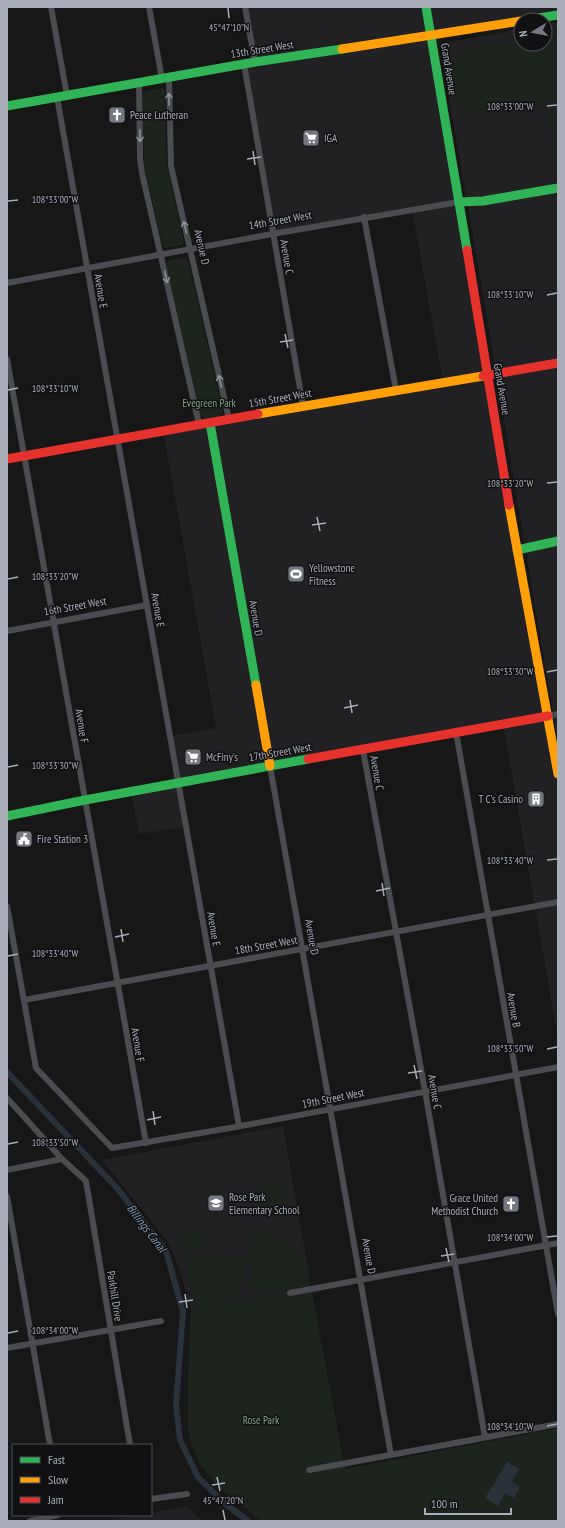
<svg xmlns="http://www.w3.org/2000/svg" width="565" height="1528" font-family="'PT Sans Narrow',sans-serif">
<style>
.built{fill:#212123}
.green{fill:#1d241e}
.water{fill:#2a3239}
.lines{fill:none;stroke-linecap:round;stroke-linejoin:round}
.canal{stroke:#2a3239;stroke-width:6}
.street{stroke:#4b4c50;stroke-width:6}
.fast{stroke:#30b455;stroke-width:9}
.slow{stroke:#ff9f0a;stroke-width:9}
.jam{stroke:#e5322d;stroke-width:9}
.oneway{stroke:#8c9099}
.ticks{fill:none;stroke:#a8adb8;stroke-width:1.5}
.labels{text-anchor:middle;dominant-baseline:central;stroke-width:3;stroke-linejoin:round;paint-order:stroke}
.street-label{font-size:11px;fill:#a8adb8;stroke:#111113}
.poi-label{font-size:11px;fill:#a8adb8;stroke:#111113;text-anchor:start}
.park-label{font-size:11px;fill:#7fa381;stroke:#111113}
.water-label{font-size:12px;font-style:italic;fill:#7f9bb3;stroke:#111113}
.ticks-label{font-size:10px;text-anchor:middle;fill:#a8adb8;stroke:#111113;stroke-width:3;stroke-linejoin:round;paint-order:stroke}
</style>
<rect width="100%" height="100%" fill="#171717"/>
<g class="built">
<polygon points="245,7 558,7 558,12 431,34 558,774 558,1039 503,723 179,783 186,827 139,834 131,792 178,783 170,736 216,728 163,430 443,382 412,209 272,234 244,64 255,62"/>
<polygon points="558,22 558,183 553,184 558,188 558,744 484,298 440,47 444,43 521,29 521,44 545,44 545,24"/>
<polygon points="283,1126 311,1286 191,1311 180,1270 167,1241 102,1160"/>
<polygon points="186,1506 203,1521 107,1521 140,1515 151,1515 151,1513"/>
</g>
<g class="green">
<path d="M558,34V100L480,114C476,113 471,113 468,111C448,102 442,67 462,54C478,44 502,44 521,41V44H545V37Z"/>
<polygon points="162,88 165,90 166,162 184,242 182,245 165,248 163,247 144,165 142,95 146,91"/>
<polygon points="558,111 558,170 548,112"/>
<polygon points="184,258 188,260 223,412 220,416 204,419 204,417 200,416 166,264 168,261"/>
<path d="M273,1183C286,1190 284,1207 270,1211C264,1212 259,1211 253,1211L251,1197C260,1190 260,1184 273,1183Z"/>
<polygon points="204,1231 207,1248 183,1252 180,1235"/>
<path d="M259,1232C277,1236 298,1244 305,1263C307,1269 307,1278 308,1285L255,1293L249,1287V1234Z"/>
<path d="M191,1255L246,1257C245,1273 246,1287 232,1299C229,1301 223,1303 221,1305L311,1286L345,1469L558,1428V1521H261L219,1487L201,1466L193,1448L188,1430V1376L191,1311L213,1306L197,1307L185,1262Z"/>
</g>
<polygon class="water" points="507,1462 519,1469 512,1482 520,1487 514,1498 505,1493 498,1506 485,1498"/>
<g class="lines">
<polyline class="canal" points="7,1072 117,1188 166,1251 183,1312 176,1405 180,1440 198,1477 222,1501 248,1521"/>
<g class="street">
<polyline points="51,7 67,96"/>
<polyline points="149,7 162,79"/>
<polyline points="245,7 255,62"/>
<polyline points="244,64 303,406"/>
<polyline points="169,78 171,166 229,419"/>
<polyline points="139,83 140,159 142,173 199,424"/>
<polyline points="57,97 239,1126"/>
<polyline points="364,217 396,390"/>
<polyline points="7,283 272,234 459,202"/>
<polyline points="7,359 146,1143"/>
<polyline points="7,631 147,605"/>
<polyline points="548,716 558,714"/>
<polyline points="456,732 558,1314"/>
<polyline points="363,750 425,1091 485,1437"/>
<polyline points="270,766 391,1455"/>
<polyline points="7,906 36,1068 112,1148 230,1128 558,1067"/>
<polyline points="24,1000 558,902"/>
<polyline points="7,1098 62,1159 86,1181 130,1445"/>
<polyline points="7,1170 62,1159"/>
<polyline points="7,1196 50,1445"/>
<polyline points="290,1293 558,1243"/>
<polyline points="7,1348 161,1321"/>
<polyline points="309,1470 558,1424"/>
<polyline points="151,1499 187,1494"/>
<polyline points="30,1521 58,1515"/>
</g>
<g class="fast">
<polyline points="426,7 467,250"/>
<polyline points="525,20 558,15"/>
<polyline points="7,106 255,62 342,49"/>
<polyline points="459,202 483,201 558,188"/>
<polyline points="210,423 256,685"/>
<polyline points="517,550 558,541"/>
<polyline points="7,816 85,800 308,759"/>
</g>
<g class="slow">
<polyline points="342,49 521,21"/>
<polyline points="258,414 483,376"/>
<polyline points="509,505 558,774"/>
<polyline points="256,685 270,766"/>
</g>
<g class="jam">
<polyline points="467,250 509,505"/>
<polyline points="483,376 558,363"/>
<polyline points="7,459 258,414"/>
<polyline points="308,759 548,716"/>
</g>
</g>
<defs><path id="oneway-shaft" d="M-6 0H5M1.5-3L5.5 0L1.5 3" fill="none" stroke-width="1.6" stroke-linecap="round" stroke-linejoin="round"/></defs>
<g class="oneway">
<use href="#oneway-shaft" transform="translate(169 99) rotate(-91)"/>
<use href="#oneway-shaft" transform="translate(140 136) rotate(89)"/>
<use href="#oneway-shaft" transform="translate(185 227) rotate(-103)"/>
<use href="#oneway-shaft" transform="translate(166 277) rotate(77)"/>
<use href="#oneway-shaft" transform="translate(220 381) rotate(-103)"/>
</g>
<path class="ticks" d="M228,8L229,18M547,106L557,105M253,151L255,165M247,159L261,157M8,201L18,200M547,295L557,293M285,334L288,348M280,342L293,340M8,390L18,388M547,483L557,482M317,517L320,531M312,525L326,523M8,579L18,577M547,672L557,670M350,700L352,713M344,708L358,705M8,767L18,765M547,860L557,859M382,883L384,896M376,891L390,888M121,929L123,942M115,937L129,934M8,956L18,954M547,1049L557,1047M414,1065L417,1079M408,1073L422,1071M153,1111L155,1125M147,1120L161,1117M8,1144L18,1142M547,1237L557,1236M446,1248L449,1262M441,1256L454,1254M185,1294L187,1308M179,1302L193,1300M8,1333L18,1331M547,1426L557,1424M217,1477L220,1491M212,1485L225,1483M223,1510L225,1520"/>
<defs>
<g id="church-square" transform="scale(0.9)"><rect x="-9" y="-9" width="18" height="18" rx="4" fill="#757880" stroke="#111113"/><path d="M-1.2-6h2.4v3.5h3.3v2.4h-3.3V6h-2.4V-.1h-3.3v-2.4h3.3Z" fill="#fff"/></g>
<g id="supermarket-square" transform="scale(0.9)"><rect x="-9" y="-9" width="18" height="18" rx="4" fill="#757880" stroke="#111113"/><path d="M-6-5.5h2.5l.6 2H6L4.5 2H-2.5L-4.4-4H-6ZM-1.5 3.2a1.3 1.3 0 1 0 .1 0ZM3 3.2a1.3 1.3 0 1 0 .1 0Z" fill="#fff"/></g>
<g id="stadium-square" transform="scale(0.9)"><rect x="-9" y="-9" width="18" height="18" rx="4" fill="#757880" stroke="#111113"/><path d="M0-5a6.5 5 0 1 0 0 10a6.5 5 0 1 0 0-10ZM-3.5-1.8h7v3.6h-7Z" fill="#fff"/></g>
<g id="building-square" transform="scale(0.9)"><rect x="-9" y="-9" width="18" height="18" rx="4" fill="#757880" stroke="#111113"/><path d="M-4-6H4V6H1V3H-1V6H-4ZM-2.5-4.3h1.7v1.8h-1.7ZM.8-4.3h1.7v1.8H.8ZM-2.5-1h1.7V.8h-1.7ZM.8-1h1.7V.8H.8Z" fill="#fff"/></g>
<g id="civic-square" transform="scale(0.9)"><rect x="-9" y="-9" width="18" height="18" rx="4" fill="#757880" stroke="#111113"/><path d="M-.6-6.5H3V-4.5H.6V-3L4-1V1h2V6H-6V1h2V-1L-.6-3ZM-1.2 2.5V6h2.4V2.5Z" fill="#fff"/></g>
<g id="school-square" transform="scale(0.9)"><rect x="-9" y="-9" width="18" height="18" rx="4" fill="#757880" stroke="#111113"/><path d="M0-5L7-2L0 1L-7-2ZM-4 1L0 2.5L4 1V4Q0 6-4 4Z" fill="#fff"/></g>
</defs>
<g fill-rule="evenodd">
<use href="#church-square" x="117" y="115"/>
<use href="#supermarket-square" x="311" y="138"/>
<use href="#stadium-square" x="296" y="574"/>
<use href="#supermarket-square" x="193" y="757"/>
<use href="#building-square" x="536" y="799"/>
<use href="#civic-square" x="24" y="839"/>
<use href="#school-square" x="216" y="1203"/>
<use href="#church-square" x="511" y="1204"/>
</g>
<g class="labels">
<g class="street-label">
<text transform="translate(262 49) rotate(-9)">13th Street West</text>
<text transform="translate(449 69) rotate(81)">Grand Avenue</text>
<text transform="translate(280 220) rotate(-10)">14th Street West</text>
<text transform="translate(202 247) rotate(77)">Avenue D</text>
<text transform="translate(287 257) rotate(80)">Avenue C</text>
<text transform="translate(101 291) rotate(80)">Avenue E</text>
<text transform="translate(502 389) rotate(80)">Grand Avenue</text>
<text transform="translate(280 398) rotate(-10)">15th Street West</text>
<text transform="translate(75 606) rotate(-10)">16th Street West</text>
<text transform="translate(158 610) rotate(80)">Avenue E</text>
<text transform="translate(256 618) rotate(80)">Avenue D</text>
<text transform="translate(82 726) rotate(80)">Avenue F</text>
<text transform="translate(280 752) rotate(-10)">17th Street West</text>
<text transform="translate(377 773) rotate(80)">Avenue C</text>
<text transform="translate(214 929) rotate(80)">Avenue E</text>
<text transform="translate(312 937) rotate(80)">Avenue D</text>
<text transform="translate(266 945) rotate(-10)">18th Street West</text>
<text transform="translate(514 1010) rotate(80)">Avenue B</text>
<text transform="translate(138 1045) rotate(80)">Avenue F</text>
<text transform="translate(435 1092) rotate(80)">Avenue C</text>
<text transform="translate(333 1098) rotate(-11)">19th Street West</text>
<text transform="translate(369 1256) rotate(80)">Avenue D</text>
<text transform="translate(115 1296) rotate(81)">Parkhill Drive</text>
</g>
<g class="poi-label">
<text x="130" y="115">Peace Lutheran</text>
<text x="324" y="138">IGA</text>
<text x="309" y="568">Yellowstone<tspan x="309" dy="13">Fitness</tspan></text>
<text x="206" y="757">McFiny's</text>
<text x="523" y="799" text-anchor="end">T C's Casino</text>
<text x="37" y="839">Fire Station 3</text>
<text x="229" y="1197">Rose Park<tspan x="229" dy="13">Elementary School</tspan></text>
<text x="498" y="1198" text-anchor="end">Grace United<tspan x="498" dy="13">Methodist Church</tspan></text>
</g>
<g class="park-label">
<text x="209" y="403">Evegreen Park</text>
<text x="261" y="1420">Rose Park</text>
</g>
<g class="water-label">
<text transform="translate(147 1228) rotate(53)">Billings Canal</text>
</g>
</g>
<g class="ticks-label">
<text x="229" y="31">45°47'10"N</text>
<text x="510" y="110">108°33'00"W</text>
<text x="55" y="203">108°33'00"W</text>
<text x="510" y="298">108°33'10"W</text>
<text x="55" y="392">108°33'10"W</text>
<text x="510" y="487">108°33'20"W</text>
<text x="55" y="580">108°33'20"W</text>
<text x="510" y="675">108°33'30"W</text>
<text x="55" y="769">108°33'30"W</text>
<text x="510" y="864">108°33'40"W</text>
<text x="55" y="957">108°33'40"W</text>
<text x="510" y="1052">108°33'50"W</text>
<text x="55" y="1146">108°33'50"W</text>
<text x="510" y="1241">108°34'00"W</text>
<text x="55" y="1334">108°34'00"W</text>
<text x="510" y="1430">108°34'10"W</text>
<text x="223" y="1504">45°47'20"N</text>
</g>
<rect width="565" height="1528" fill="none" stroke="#a8adb8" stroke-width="16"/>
<rect x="12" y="1444" width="140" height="72" fill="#111113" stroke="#4d4f55"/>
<rect x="20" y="1457" width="20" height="6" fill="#30b455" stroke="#4d4f55"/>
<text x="48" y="1464" font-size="12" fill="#a8adb8">Fast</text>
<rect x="20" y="1477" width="20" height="6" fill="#ff9f0a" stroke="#4d4f55"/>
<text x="48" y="1484" font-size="12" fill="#a8adb8">Slow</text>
<rect x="20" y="1497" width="20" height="6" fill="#e5322d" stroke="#4d4f55"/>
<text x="48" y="1504" font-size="12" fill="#a8adb8">Jam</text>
<g transform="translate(533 32) rotate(260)"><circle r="19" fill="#111113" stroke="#4d4f55"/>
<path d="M0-3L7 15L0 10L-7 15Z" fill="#757880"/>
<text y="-6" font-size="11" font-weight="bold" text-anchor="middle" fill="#a8adb8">N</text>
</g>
<path d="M425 1508v6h86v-6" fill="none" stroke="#a8adb8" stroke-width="2"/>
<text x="431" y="1508" font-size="12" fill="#a8adb8" stroke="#111113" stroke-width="3" paint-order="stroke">100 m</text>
</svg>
